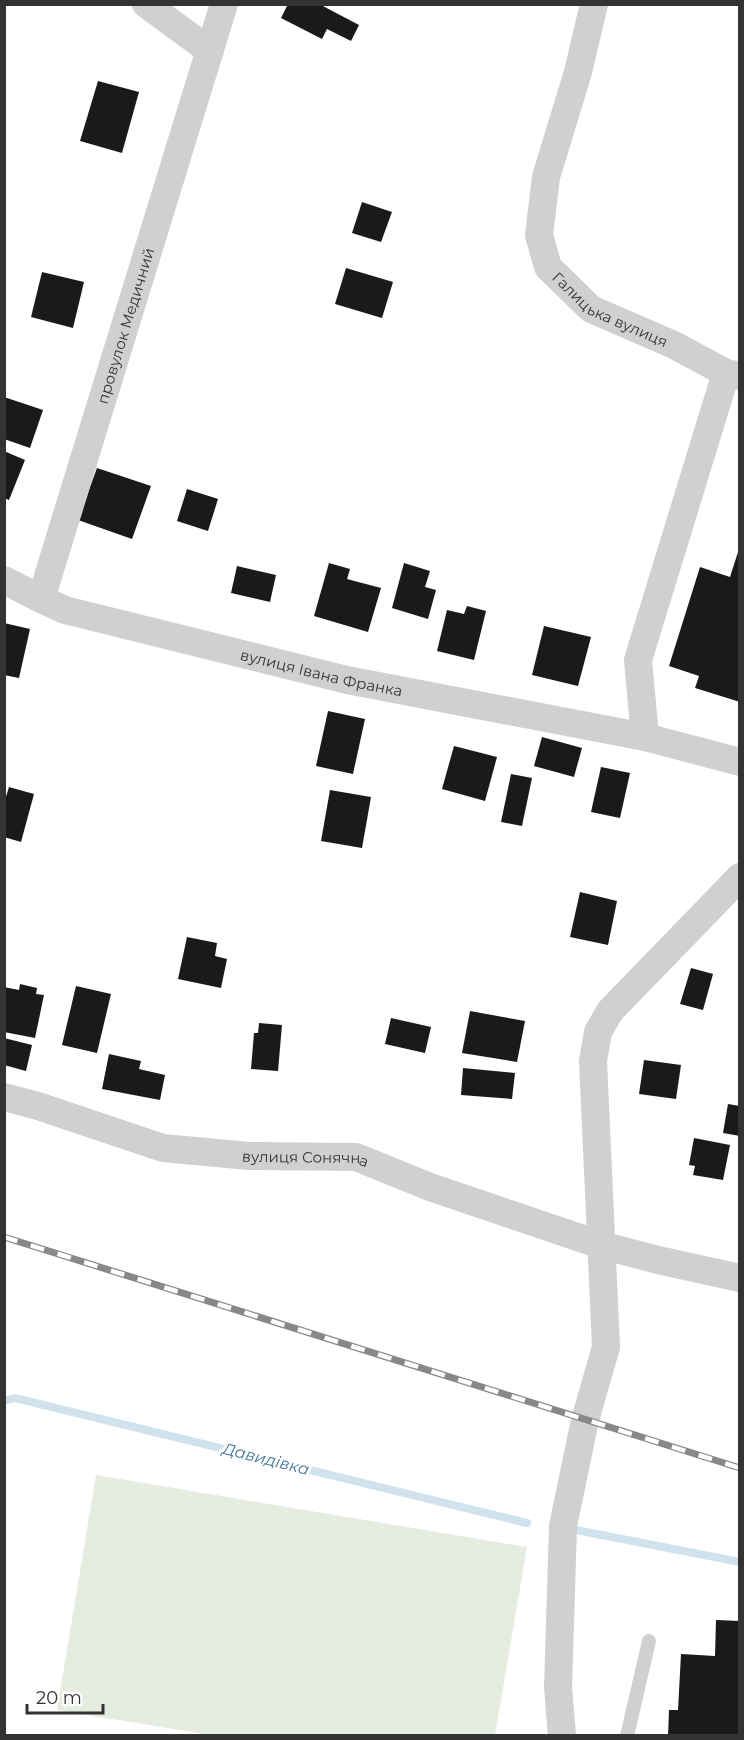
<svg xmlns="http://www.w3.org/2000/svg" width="744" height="1740" font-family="Montserrat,sans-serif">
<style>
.green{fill:#e6ecdf}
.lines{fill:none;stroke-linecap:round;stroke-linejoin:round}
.stream{stroke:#cfe2ee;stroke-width:8}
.building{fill:#1a1a1a}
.lane{stroke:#d0d0d0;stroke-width:14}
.street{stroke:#d0d0d0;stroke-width:28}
.rail-casing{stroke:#888;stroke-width:7}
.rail{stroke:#fff;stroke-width:4.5;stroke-dasharray:14;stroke-linecap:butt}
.labels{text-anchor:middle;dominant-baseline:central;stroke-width:6;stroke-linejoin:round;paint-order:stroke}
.street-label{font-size:15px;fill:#333;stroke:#fff}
.water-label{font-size:16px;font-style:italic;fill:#3f7597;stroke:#fff}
</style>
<rect width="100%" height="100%" fill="#fff"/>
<polygon class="green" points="96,1475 527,1547 495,1735 210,1735 57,1710"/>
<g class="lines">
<g class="stream">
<polyline points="4,1401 15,1398 527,1523"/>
<polyline points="576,1530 740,1562"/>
</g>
</g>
<g class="building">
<polygon points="288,4 319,4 359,25 351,41 327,29 322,39 281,18"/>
<polygon points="98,81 139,92 122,153 80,141"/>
<polygon points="362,202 392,212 381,242 352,233"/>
<polygon points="346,268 393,282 382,318 335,304"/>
<polygon points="42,272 84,282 73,328 31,317"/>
<polygon points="4,397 43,410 30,448 4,439"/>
<polygon points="4,451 25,460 9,500 4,498"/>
<polygon points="97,468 151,486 132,539 78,520"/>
<polygon points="187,489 218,499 208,531 177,521"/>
<polygon points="739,549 740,550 740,702 695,688 699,676 669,666 700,567 730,577"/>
<polygon points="329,563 350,569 347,579 381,588 368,632 314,616"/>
<polygon points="404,563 430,571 425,587 436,590 428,619 392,608"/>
<polygon points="237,566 276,575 270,602 231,593"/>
<polygon points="467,606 486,611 474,660 437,651 447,610 464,614"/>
<polygon points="4,623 30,629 19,678 4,675"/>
<polygon points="544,626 591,637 578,686 532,675"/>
<polygon points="328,711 365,719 353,774 316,766"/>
<polygon points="542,737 582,748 574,777 534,766"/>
<polygon points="454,746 497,757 485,801 442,789"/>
<polygon points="601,767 630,773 620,818 591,812"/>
<polygon points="511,774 532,778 522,826 501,822"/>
<polygon points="9,787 34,794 21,842 4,837 4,803"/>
<polygon points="330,790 371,797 362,848 321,841"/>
<polygon points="580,892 617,901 608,945 570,937"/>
<polygon points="187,937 217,943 215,956 227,959 221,988 178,979"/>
<polygon points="691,968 713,974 703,1010 680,1004"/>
<polygon points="20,984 37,988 36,994 44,995 35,1038 4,1032 4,987 19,990"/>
<polygon points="76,986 111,994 97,1053 62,1045"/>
<polygon points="470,1011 525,1021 517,1062 462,1053"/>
<polygon points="391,1018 431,1027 425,1053 385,1044"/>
<polygon points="259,1023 282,1025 278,1071 251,1069 254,1033 258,1033"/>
<polygon points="4,1038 32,1045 26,1071 4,1065"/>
<polygon points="109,1054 141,1061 139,1069 165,1075 160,1100 102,1089"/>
<polygon points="644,1060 681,1065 676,1099 639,1094"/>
<polygon points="463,1068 515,1073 512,1099 461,1095"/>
<polygon points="728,1104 740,1106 740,1136 723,1133"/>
<polygon points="694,1138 730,1145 723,1180 693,1175 695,1166 689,1165"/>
<polygon points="716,1620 740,1621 740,1736 668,1736 669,1710 678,1710 681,1654 715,1656"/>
</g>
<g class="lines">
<polyline class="lane" points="627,1736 649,1641"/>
<g class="street">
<polyline points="146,4 210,51"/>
<path id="s1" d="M594,4L578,72L546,177L539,235L548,267L591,309L674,345L726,373L740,376"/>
<path id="s2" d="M4,580L41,599L65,610L347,680L645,737L740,762"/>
<path id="s3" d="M41,599L224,4"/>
<polyline points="645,737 638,660 726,373"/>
<path id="s4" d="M4,1097L38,1106L163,1148L249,1156L356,1157L430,1187L601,1245L658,1260L740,1278"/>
<polyline points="562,1736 558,1687 563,1526 585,1420 606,1347 593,1061 598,1032 610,1011 740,877"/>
</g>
<g class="rail-casing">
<polyline id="rail" points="4,1237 740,1468"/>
</g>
<use href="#rail" class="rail"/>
</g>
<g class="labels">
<g class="street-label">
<text stroke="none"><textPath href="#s1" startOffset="348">Галицька вулиця</textPath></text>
<text stroke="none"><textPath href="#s3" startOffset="286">провулок Медичний</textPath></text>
<text stroke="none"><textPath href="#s2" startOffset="332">вулиця Івана Франка</textPath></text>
<text stroke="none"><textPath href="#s4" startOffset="310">вулиця Сонячна</textPath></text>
</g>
<g class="water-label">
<text transform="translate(266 1459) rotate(14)">Давидівка</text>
</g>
</g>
<rect width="744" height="1740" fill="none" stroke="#333333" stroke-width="12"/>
<path d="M27 1704v9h76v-9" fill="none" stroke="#333333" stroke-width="3"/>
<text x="36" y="1704" font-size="18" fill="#333333" stroke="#ffffff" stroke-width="4.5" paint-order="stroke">20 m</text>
</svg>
